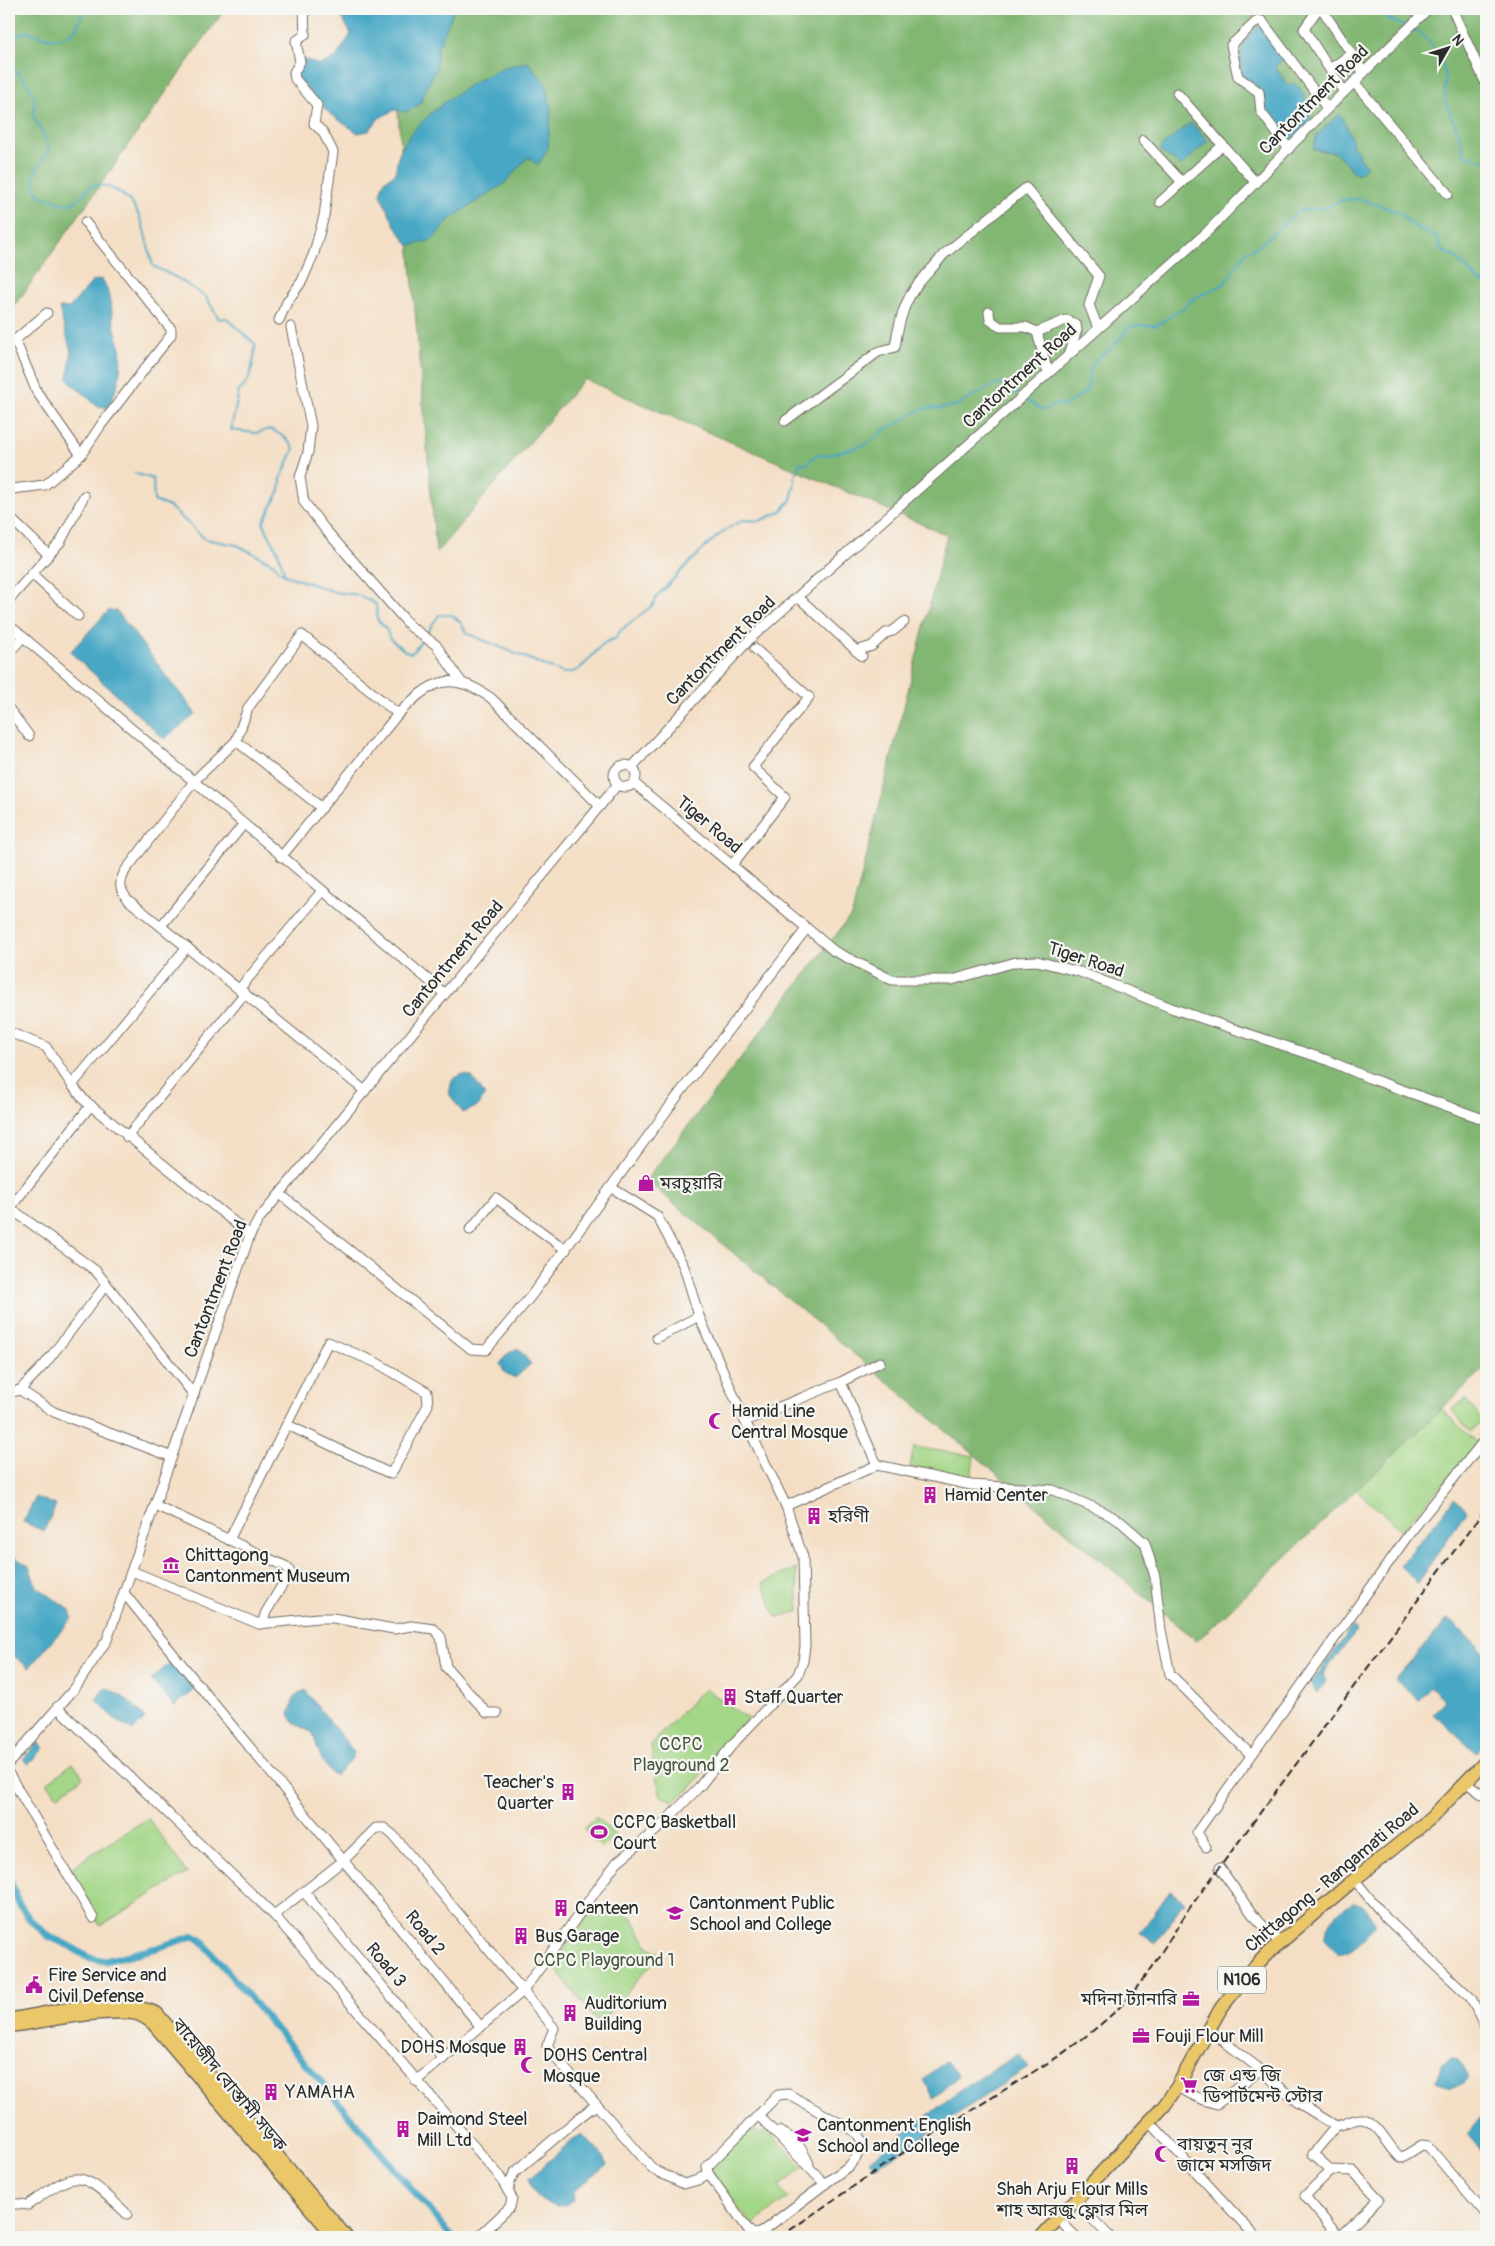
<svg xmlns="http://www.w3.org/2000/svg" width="1495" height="2246" font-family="Pangolin,'Noto Sans Bengali',sans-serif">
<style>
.green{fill:#a3d686;stroke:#678058}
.forest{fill:#82b773;stroke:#56714f}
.water{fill:#46a7c5;stroke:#386978}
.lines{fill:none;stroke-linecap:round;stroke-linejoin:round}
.stream{stroke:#46a7c5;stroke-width:2}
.canal{stroke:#46a7c5;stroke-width:7}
.minor-casing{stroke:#716a61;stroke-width:11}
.major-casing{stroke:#716a61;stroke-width:14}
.highway-casing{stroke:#716a61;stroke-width:15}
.minor{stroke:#fff;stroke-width:9}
.major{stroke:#eac769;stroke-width:11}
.highway{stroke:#eac769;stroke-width:12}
.rail{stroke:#2b2b2b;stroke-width:2;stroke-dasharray:8 4;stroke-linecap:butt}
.labels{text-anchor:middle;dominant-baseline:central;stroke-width:4.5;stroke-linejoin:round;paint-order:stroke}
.shield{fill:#f6f6f2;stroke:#686867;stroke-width:1}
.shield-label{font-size:16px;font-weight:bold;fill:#2b2b2b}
.street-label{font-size:18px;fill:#2b2b2b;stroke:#f6f6f2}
.poi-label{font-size:18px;fill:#2b2b2b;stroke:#f6f6f2;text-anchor:start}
.park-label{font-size:18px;fill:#495642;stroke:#f6f6f2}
</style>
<rect width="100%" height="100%" fill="#f6f6f2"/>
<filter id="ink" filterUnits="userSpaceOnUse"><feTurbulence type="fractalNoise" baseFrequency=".02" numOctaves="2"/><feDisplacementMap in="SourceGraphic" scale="10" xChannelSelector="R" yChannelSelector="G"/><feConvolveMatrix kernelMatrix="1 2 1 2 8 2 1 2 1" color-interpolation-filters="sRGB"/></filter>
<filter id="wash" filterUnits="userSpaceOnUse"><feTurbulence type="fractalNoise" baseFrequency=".0096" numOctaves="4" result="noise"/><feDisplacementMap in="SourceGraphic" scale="20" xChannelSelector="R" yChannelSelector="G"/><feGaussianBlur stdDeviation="1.12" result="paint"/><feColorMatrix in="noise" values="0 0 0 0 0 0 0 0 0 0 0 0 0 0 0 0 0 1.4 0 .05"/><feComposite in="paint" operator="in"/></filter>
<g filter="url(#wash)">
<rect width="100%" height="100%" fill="#f4dfc6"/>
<g class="green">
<polygon points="1465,1399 1483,1421 1470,1432 1452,1410"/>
<polygon points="1434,1403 1479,1444 1401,1530 1356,1489"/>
<polygon points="914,1447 974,1456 971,1480 910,1467"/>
<polygon points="796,1568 799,1612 776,1617 763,1583"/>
<polygon points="705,1688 748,1719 688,1791 672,1801 661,1796 653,1766 651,1744"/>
<polygon points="73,1763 83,1777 57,1796 47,1783"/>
<polygon points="596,1817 615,1835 602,1848 583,1829"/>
<polygon points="148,1818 187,1873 100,1926 66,1871"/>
<polygon points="616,1911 632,1917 647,1945 660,1954 599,2025 553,1965 587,1916 594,1914"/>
<polygon points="754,2127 760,2134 767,2129 803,2167 779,2187 788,2198 752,2226 709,2168"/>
</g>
<g class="forest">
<polygon points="9,9 225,9 9,314"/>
<polygon points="389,9 1486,9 1486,1367 1197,1641 646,1180 852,914 947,535 584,379 436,553"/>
</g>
<g class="water">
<polygon points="331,9 453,9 452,15 437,49 436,70 426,89 420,104 406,112 395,110 379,118 369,131 358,133 330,114 296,76 304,59 319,65 336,57 351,34 342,18"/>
<path d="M1260,25L1285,57L1275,66L1287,85L1295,84C1308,93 1304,106 1311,119L1291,144L1263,111L1265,98L1256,85L1242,76C1238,52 1242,41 1260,25Z"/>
<path d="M528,62L546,84L551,108L548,148L538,165L528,157L504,184L451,218L432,240L409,246L394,224L380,194L384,181L396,173C394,133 453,94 484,77C491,74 498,69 505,67C512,65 520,64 528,62Z"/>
<path d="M1339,114C1347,123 1347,131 1353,141L1352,145L1359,152L1358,157L1367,166L1357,175L1336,153L1313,149L1317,135Z"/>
<polygon points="1191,123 1208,141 1181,166 1160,151 1164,144"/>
<path d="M102,279C111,294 111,307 114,324C115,332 119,339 120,347C123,367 118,392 107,408L95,405L85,394L73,386L68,378L71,352L59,308H69L93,281Z"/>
<polygon points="116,610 196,714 164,739 70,652 108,611"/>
<polygon points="462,1074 472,1077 485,1095 478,1106 463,1113 449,1094 452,1080"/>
<polygon points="518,1348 531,1364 515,1378 505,1373 500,1364 507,1354"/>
<polygon points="36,1497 56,1505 44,1531 23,1522"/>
<polygon points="1455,1498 1467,1511 1417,1583 1400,1566"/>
<polygon points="9,1554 29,1566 36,1586 70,1610 72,1618 29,1668 9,1652"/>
<polygon points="1448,1619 1486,1653 1486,1742 1477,1753 1433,1713 1445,1700 1431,1687 1419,1700 1395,1679"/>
<polygon points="1352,1627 1357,1631 1325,1671 1323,1675 1326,1681 1318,1693 1311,1684"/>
<polygon points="170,1663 195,1690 174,1706 151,1680"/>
<path d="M107,1688C121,1695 137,1705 145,1719L133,1731L116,1720L96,1700L103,1690Z"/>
<path d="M305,1690L354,1752L351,1760L335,1776C321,1764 318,1750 313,1733L295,1724L289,1715L294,1697Z"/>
<polygon points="38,1742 44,1748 29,1764 23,1759"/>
<polygon points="1170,1891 1185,1902 1155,1943 1140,1933"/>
<path d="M1353,1902C1362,1902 1372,1915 1375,1923C1371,1934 1351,1954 1339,1954L1325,1939C1323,1926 1341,1908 1353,1902Z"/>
<polygon points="1018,2054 1029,2067 875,2168 869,2161 963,2088"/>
<polygon points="1453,2059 1458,2060 1464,2067 1467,2076 1463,2084 1451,2088 1436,2081 1440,2066"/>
<polygon points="946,2061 958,2076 934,2098 923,2079"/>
<polygon points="1486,2115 1486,2152 1483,2154 1467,2134 1482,2116"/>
<path d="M582,2134L605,2158L607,2164L573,2192L574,2199C571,2202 566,2207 560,2207C548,2207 528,2192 529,2179L573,2139Z"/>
</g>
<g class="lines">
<g class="stream">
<polyline points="1378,9 1388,19 1407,27"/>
<path d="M1412,29C1429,38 1441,54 1445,74C1446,82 1444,90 1445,98C1447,113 1458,126 1460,138C1462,146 1461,148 1465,156L1471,155L1478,160L1486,162"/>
<path d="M9,39L28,31C41,38 61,44 74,31C79,26 81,15 85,9"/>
<path d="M9,64L30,86L35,101L33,115L49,146C45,166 26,166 38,194C46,197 59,204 68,204C80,204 83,187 96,185C102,185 110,187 115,190C144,204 145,239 153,266L177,278L206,297L219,319L226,318L255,344C255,358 251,383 239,391L231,430L256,433L270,429C280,434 289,438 294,449L281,478L280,490L263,523L278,552L285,575L335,592L358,595L376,604L377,619L386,629L390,639L405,651L412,653L422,640"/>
<path d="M1025,399C1039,407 1040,415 1056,404L1064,406L1087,391L1091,366L1096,359L1112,348L1130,326L1157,325L1186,306L1191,300L1224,284L1247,251L1260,245L1296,213L1304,210L1324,208L1342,200L1360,199L1401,213L1410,224L1436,237L1442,251L1454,256L1481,283L1486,282"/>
<polyline points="134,473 153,479 154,501 170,507 205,539 237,545 274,564 278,570 285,574"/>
<path d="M426,634L439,615H452L461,623L466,633L563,673C589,675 593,642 615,639L621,630L653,605L657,596L706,546L725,530L743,520L759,521L780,512L791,500L795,482L794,479L800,463L806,464L817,454L824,456L868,444L887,428L897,424L917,411L932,407L936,409L958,405L995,384L1002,383L1019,395"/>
</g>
<polyline class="canal" points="9,1877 19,1904 32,1922 50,1937 70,1946 87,1957 105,1961 157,1948 194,1936 201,1940 452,2237"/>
</g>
</g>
<g filter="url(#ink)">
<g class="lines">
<g class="minor-casing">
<g id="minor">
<polyline points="1318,9 1304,29 1344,92"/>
<polyline points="1322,9 1364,73"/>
<polyline points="1452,9 1486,84"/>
<polyline points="1330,69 1351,54"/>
<polyline points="1354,82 1448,194"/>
<polyline points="1177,93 1256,183"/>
<polyline points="1143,140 1182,182"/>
<polyline points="1289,149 1261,112 1259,92 1238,77 1231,45 1258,20 1262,21 1327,108"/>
<polyline points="1160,202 1223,145"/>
<polyline points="989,312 990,320 1000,327 1026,327 1037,332 1048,373"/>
<polyline points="47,313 15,340 37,392 81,455"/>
<polyline points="279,320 287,302 302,281 314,253 324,216 333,152 323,132 314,124 317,105 295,79 294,72 300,62 296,41 305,35 304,9"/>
<polyline points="291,327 311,426 308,452 300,477 304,502 324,528 411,627 436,645 462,683"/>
<polyline points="1037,332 1066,320 1076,324 1077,330 1068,355"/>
<path d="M785,421L878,352L895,347C897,331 903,305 913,291C921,278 934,268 943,255L1026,188L1099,276L1089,305L1098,328"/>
<polyline points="9,493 12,489 45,485 81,455 101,425 171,335 171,329 85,222"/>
<polyline points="9,517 49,555"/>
<polyline points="32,574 78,616"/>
<polyline points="798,597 862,656"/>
<polyline points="9,600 61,541 84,496"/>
<polyline points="9,625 445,994"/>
<polyline points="856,651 872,646 886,633 893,631 904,622"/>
<polyline points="9,653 23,637"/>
<polyline points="9,709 29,736"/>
<polyline points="236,741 322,808"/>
<circle cx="625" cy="776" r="11"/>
<polyline points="632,767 750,639 1208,231 1325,111 1428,9"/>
<polyline points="634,783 834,951 892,980 952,980 1016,962 1037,961 1080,972 1174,1009 1327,1060 1369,1078 1486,1120"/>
<path d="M281,857L398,714C431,681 449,669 491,698L600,806"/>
<polyline points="732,865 785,797 753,767 809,697 755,649"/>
<polyline points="161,926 243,825"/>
<polyline points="240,988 322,891"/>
<polyline points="9,1032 46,1047 72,1085 85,1101 250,1235"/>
<polyline points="72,1085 187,947"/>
<path d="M365,1091L127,899C119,888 119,883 125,871L196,779L236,741L248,708L302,635L398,714"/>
<polyline points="91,1105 10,1208 96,1271 194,1395"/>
<polyline points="127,1137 245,993"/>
<polyline points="280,1194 471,1349 486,1350 531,1296 676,1098 807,928"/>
<polyline points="470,1230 496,1198 566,1250"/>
<polyline points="657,1338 699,1316"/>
<polyline points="841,1382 880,1362"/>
<polyline points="20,1390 54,1412 172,1457"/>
<polyline points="9,1393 20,1390 45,1364 106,1285"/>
<polyline points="745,1421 841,1382 877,1465"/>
<polyline points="155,1505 287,1567 290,1572 266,1612 263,1621 259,1624"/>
<polyline points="786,1506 877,1465 971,1485 1053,1490 1104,1512 1121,1522 1145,1543 1155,1577 1161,1630 1170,1674 1251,1755"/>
<polyline points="229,1540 328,1342 377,1363 427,1392 428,1405 391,1474 292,1427"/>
<polyline points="132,1571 259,1624 318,1618 333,1618 394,1629 411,1626 434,1629 441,1637 446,1667 487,1713 497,1713"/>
<path d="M124,1593C241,1739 362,1882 481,2027"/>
<polyline points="57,1707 274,1915 498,2174 512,2198 510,2207 478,2237"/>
<polyline points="9,1763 75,1688 107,1640 250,1235 259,1219 618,784"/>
<polyline points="9,1774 93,1918"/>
<polyline points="1471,1786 1483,1795 1486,1794"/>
<polyline points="1206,1847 1197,1832 1409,1534 1486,1438"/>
<polyline points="1220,1868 1253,1915 1280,1943"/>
<polyline points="1358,1884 1386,1918 1471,1998 1486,2029"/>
<polyline points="304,1892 443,2059"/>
<polyline points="274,1915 344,1860 376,1828 384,1828 393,1835 523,1991 617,1862 660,1827 700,1786 732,1745 798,1675 803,1661 805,1646 803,1557 786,1506 745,1421 699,1316 684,1267 657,1216 612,1188"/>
<path d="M1208,2029L1261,2070L1297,2102L1336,2126C1344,2125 1354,2118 1362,2119C1379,2122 1389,2149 1401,2158L1422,2145L1428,2146L1486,2215"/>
<polyline points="416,2081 523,1991 554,2028 547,2046 554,2056 651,2167 656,2171 684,2184 698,2180 708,2173"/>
<polyline points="1177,2087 1203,2100 1217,2104 1261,2070"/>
<polygon points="788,2094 857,2133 862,2142 856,2158 850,2165 760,2233 755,2234 750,2232 708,2173 707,2167 778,2095"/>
<polyline points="758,2115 825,2184"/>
<polyline points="1150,2122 1256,2237"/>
<polyline points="1336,2126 1313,2154 1331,2170 1305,2196 1339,2237"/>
<path d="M778,2131C795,2137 802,2148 809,2164"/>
<polyline points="1331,2170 1353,2171 1379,2199 1340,2236"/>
<polyline points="509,2192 510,2182 514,2173 580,2117 596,2105"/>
<polyline points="1075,2201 1110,2237"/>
<path d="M9,2203L28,2205C81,2166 82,2172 127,2214"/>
<polyline points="1064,2225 1076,2237"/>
</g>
</g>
<g class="major-casing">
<g id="major">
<path d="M9,2019C56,2012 111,1994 157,2013L347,2237"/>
<path d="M13,2026C42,2022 114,2007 139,2015C143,2017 148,2020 152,2023L334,2237"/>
</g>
</g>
<g class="highway-casing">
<polyline id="highway" points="1041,2237 1164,2106 1177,2087 1221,2008 1251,1971 1268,1953 1349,1884 1431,1818 1486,1761"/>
</g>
<use href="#minor" class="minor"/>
<use href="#major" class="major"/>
<use href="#highway" class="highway"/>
<path class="rail" d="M780,2237L890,2161L1059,2056C1084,2038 1110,2019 1130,1996C1153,1968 1171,1936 1191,1906L1486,1508"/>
</g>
</g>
<defs>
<g id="shop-bare" transform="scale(1.35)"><path d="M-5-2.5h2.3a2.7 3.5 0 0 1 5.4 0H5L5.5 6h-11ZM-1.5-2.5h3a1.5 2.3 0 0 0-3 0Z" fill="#b5179e" stroke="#f6f6f2" stroke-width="2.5" paint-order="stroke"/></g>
<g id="mosque-bare" transform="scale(1.35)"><path d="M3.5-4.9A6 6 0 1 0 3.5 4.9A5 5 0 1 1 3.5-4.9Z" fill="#b5179e" stroke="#f6f6f2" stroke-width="2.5" paint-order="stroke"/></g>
<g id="building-bare" transform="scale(1.35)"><path d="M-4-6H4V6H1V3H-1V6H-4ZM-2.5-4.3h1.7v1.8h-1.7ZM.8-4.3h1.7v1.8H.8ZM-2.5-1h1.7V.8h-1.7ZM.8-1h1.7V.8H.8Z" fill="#b5179e" stroke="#f6f6f2" stroke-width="2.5" paint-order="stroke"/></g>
<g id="museum-bare" transform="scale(1.35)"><path d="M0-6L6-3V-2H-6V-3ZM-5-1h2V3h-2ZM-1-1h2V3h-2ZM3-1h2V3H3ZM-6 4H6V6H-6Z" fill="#b5179e" stroke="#f6f6f2" stroke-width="2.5" paint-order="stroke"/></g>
<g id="stadium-bare" transform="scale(1.35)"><path d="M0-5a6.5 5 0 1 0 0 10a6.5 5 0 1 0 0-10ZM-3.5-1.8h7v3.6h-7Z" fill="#b5179e" stroke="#f6f6f2" stroke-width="2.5" paint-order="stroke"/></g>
<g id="school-bare" transform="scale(1.35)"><path d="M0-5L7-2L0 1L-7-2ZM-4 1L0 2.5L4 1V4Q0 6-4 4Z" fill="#b5179e" stroke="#f6f6f2" stroke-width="2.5" paint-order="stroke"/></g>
<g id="civic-bare" transform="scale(1.35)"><path d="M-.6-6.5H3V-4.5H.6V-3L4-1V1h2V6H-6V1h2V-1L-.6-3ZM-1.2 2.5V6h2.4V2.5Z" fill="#b5179e" stroke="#f6f6f2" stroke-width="2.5" paint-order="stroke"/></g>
<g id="office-bare" transform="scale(1.35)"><path d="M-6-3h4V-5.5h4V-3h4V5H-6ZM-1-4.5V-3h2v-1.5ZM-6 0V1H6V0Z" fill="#b5179e" stroke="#f6f6f2" stroke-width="2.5" paint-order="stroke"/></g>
<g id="supermarket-bare" transform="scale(1.35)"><path d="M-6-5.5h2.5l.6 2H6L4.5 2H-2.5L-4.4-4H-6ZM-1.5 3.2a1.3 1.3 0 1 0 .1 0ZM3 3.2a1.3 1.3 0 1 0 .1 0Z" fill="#b5179e" stroke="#f6f6f2" stroke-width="2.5" paint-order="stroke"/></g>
</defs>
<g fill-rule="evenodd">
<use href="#shop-bare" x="646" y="1183"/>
<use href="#mosque-bare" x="717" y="1421"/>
<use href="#building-bare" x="930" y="1495"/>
<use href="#building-bare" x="814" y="1516"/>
<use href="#museum-bare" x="171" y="1565"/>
<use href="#building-bare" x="730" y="1697"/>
<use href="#building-bare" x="568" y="1792"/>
<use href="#stadium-bare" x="599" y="1832"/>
<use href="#building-bare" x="561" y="1908"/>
<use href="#school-bare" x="675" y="1913"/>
<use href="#building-bare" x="521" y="1936"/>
<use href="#civic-bare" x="34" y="1985"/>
<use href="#office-bare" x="1191" y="1999"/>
<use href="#building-bare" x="570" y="2013"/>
<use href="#office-bare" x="1141" y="2036"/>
<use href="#building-bare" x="520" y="2047"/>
<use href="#mosque-bare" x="529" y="2065"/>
<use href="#supermarket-bare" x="1189" y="2085"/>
<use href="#building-bare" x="271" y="2092"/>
<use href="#building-bare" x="403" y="2129"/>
<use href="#school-bare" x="803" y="2135"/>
<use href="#mosque-bare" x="1163" y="2154"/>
<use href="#building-bare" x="1072" y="2166"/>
</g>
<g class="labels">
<rect class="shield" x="1218" y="1966.5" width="48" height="27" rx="4"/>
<g class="shield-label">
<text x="1242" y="1980">N106</text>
</g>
<g class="street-label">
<text transform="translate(1314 100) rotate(-45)">Cantontment Road</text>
<text transform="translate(1020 376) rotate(-42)">Cantontment Road</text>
<text transform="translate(721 651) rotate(-45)">Cantontment Road</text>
<text transform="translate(709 825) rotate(40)">Tiger Road</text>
<text transform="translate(453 959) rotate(-50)">Cantontment Road</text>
<text transform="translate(1086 960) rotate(18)">Tiger Road</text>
<text transform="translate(216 1289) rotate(-69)">Cantontment Road</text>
<text transform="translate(1332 1878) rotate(-40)">Chittagong - Rangamati Road</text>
<text transform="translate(425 1933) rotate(51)">Road 2</text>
<text transform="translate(386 1965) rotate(50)">Road 3</text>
<text transform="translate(229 2085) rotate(50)">বায়েজীদ বোস্তামী সড়ক</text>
</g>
<g class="poi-label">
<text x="660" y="1183">মরচুয়ারি</text>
<text x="731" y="1411">Hamid Line<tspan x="731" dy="21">Central Mosque</tspan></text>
<text x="944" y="1495">Hamid Center</text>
<text x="828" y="1516">হরিণী</text>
<text x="185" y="1555">Chittagong<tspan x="185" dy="21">Cantonment Museum</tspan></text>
<text x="744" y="1697">Staff Quarter</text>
<text x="554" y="1782" text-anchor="end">Teacher's<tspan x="554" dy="21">Quarter</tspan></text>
<text x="613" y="1822">CCPC Basketball<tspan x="613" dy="21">Court</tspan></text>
<text x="689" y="1903">Cantonment Public<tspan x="689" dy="21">School and College</tspan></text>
<text x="575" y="1908">Canteen</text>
<text x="535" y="1936">Bus Garage</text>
<text x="48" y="1975">Fire Service and<tspan x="48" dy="21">Civil Defense</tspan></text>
<text x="1177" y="1999" text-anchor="end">মদিনা ট্যানারি</text>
<text x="584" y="2003">Auditorium<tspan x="584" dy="21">Building</tspan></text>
<text x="1155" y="2036">Fouji Flour Mill</text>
<text x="506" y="2047" text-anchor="end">DOHS Mosque</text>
<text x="543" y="2055">DOHS Central<tspan x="543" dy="21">Mosque</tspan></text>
<text x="1203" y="2075">জে এন্ড জি<tspan x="1203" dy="21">ডিপার্টমেন্ট স্টোর</tspan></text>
<text x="285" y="2092">YAMAHA</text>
<text x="417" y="2119">Daimond Steel<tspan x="417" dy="21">Mill Ltd</tspan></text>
<text x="817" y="2125">Cantonment English<tspan x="817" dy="21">School and College</tspan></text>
<text x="1177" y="2144">বায়তুন্ নুর<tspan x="1177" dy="21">জামে মসজিদ</tspan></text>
<text x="1072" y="2189" text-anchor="middle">Shah Arju Flour Mills<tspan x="1072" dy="21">শাহ আরজু ফ্লোর মিল</tspan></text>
</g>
<g class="park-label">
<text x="681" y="1744">CCPC<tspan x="681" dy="21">Playground 2</tspan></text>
<text x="604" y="1960">CCPC Playground 1</text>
</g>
</g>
<rect width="1495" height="2246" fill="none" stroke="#f6f6f2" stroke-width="30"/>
<g transform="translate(1448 48) rotate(51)" stroke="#f6f6f2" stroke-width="4" paint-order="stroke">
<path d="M0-4L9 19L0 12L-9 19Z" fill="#2b2b2b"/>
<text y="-8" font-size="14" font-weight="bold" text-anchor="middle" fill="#2b2b2b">N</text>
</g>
</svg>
